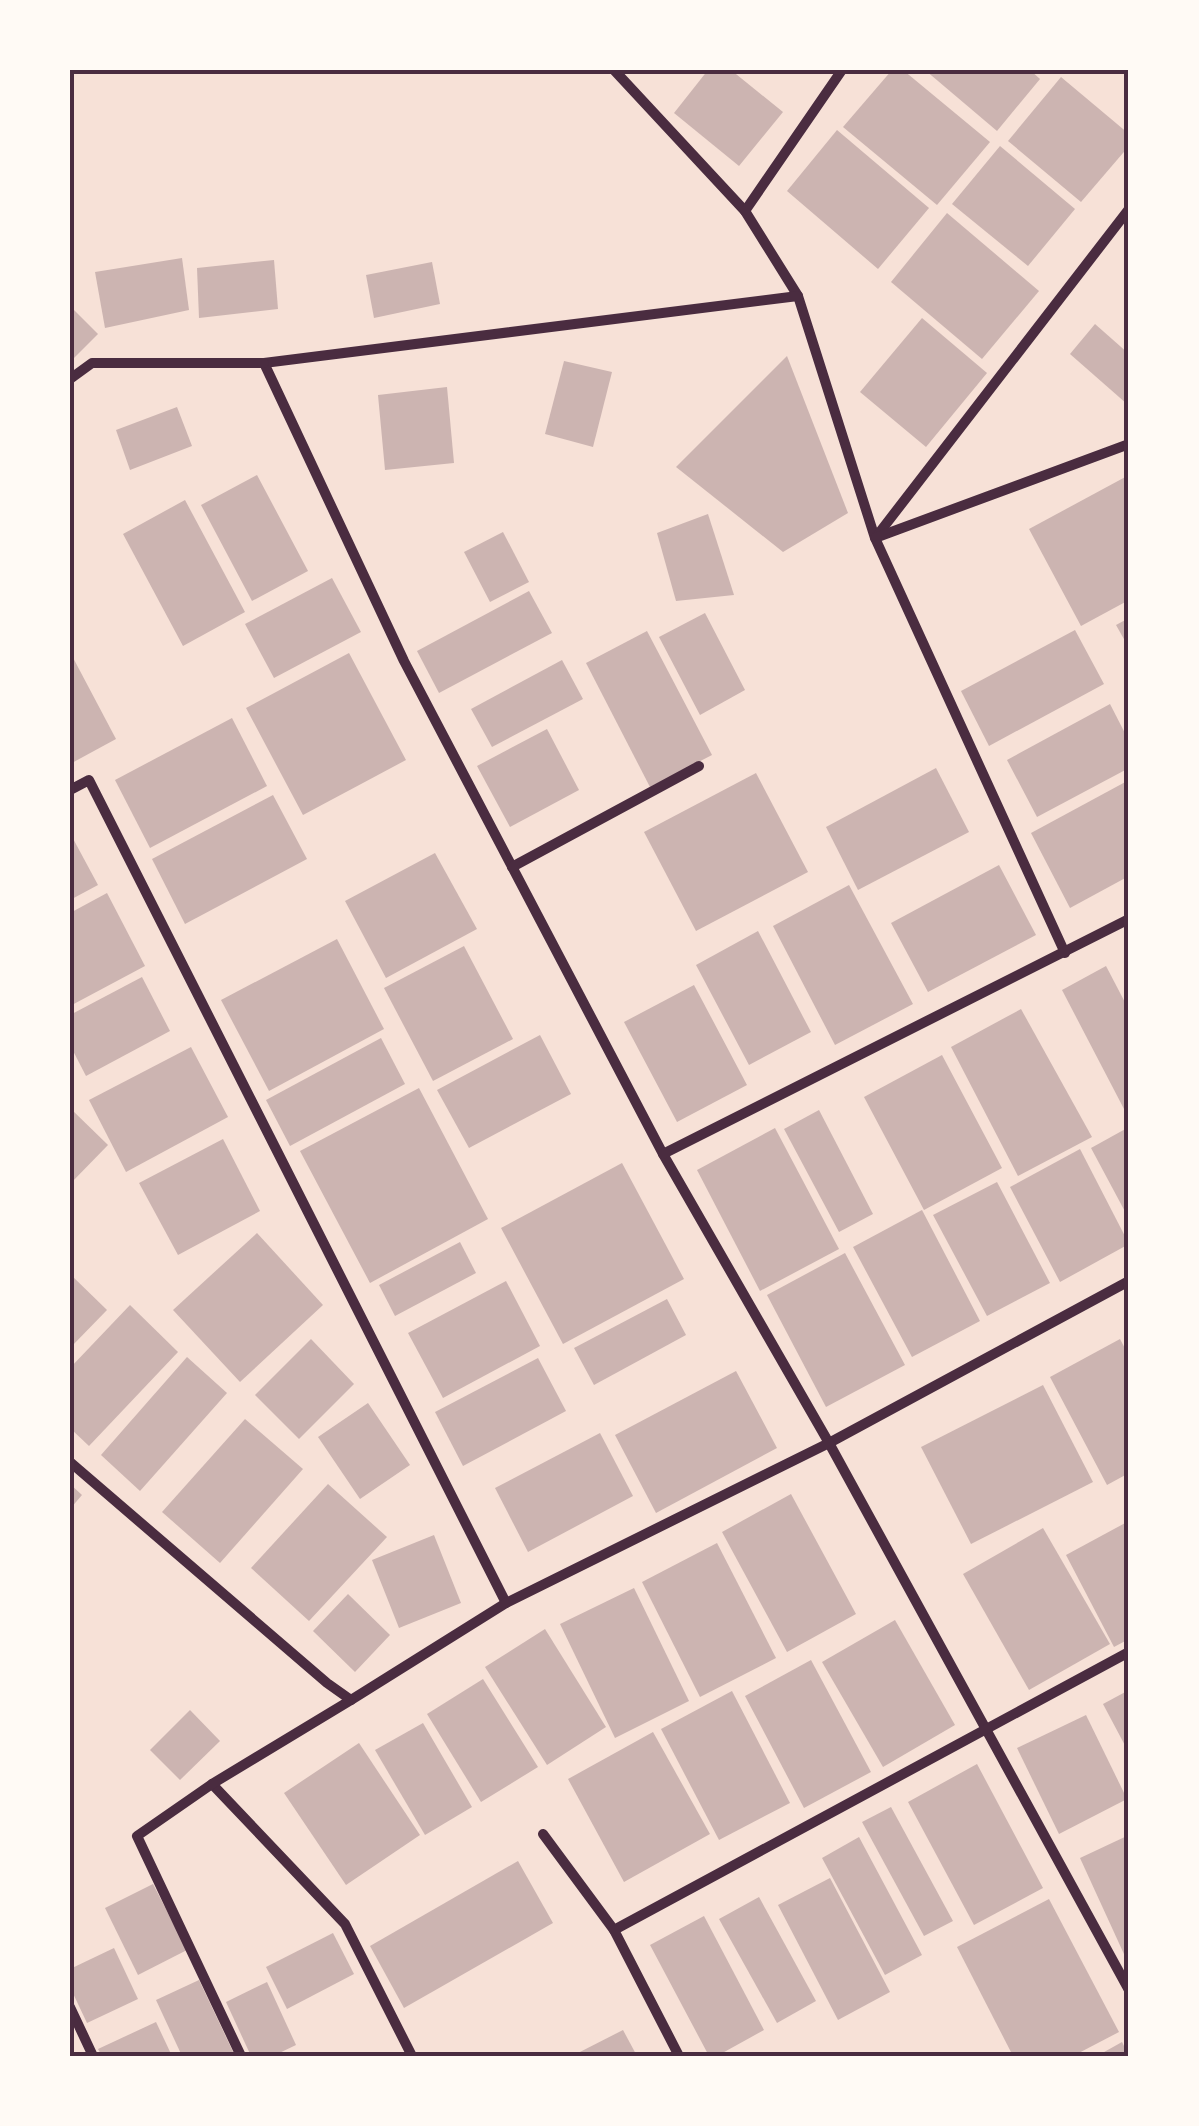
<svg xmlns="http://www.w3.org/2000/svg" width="1199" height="2126" font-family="'Roboto Serif',serif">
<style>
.building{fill:#ccb4b1}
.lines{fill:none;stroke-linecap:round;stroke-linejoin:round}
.minor{stroke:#4a2c40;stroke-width:10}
.neatline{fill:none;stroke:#4a2c40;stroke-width:4}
</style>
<rect width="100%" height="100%" fill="#f7e1d7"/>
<g class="building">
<polygon points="708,70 731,70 783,112 739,166 674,113"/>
<polygon points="892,70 903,70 990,142 937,205 843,127"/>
<polygon points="925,70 1030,70 1040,79 997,131"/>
<polygon points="1061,77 1129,134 1129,146 1081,202 1008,141"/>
<polygon points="837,130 929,208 878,269 787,191"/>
<polygon points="1000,146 1075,209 1028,266 952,204"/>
<polygon points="947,213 1039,291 982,359 891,282"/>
<polygon points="182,258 189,310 105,328 95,272"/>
<polygon points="274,260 278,309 199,318 197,268"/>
<polygon points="432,262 440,304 374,318 366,275"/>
<polygon points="70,306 98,334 70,362"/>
<polygon points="922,318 987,373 926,447 860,392"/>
<polygon points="1095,324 1129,354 1127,404 1070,354"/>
<polygon points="787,356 848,513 783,552 676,467"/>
<polygon points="564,361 612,372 593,447 545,434"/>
<polygon points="447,387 454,463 385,470 378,395"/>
<polygon points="177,407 192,446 130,470 116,430"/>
<polygon points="257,475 308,571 252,601 201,505"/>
<polygon points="1129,475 1129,600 1081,626 1029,529"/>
<polygon points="185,500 245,612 183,646 123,534"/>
<polygon points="708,514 734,595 676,601 657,533"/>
<polygon points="503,532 529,582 490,602 464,552"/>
<polygon points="332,578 361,632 274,678 245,624"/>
<polygon points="529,591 552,633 439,693 417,651"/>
<polygon points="705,613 745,690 700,715 659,637"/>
<polygon points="1129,618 1129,648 1116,625"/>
<polygon points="1075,630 1104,684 989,746 961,691"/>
<polygon points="647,631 712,755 650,787 586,663"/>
<polygon points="70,652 116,739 70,764"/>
<polygon points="349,653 406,760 303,815 246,708"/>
<polygon points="562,660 583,699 492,747 471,709"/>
<polygon points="1110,704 1129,741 1129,768 1037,817 1007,760"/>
<polygon points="232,718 267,786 150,848 115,780"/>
<polygon points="547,729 579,790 510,827 477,766"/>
<polygon points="936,768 969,832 858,890 826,827"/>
<polygon points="756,773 808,872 696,931 644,832"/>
<polygon points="1129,780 1129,876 1070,908 1031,833"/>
<polygon points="273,795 307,859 185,924 152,859"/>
<polygon points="70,833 98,885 70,900"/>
<polygon points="435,853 477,929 386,978 345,901"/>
<polygon points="999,865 1036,935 928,992 891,923"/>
<polygon points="849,885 913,1004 835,1045 773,926"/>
<polygon points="107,893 145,966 70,1006 70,913"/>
<polygon points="758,931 811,1032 749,1065 696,965"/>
<polygon points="337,939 384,1029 269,1091 221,1000"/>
<polygon points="464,946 513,1039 433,1081 384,988"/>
<polygon points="1106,966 1129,1010 1129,1106 1124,1109 1062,990"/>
<polygon points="142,977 170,1031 86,1076 70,1045 70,1015"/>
<polygon points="694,985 747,1085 677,1122 624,1022"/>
<polygon points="1021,1009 1092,1137 1018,1176 951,1047"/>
<polygon points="540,1035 571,1094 469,1148 437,1090"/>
<polygon points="381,1038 405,1084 290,1146 266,1100"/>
<polygon points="191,1047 228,1117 126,1172 89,1100"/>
<polygon points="942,1055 1002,1168 924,1210 864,1097"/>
<polygon points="419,1088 488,1219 370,1283 300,1151"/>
<polygon points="70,1108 108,1145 70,1184"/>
<polygon points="819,1110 873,1214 839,1232 784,1129"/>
<polygon points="1129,1127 1129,1219 1091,1148"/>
<polygon points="775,1128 839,1249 760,1291 697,1170"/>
<polygon points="223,1139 260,1211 178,1255 139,1183"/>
<polygon points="1080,1149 1129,1244 1060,1282 1010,1187"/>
<polygon points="622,1163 684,1279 563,1344 501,1228"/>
<polygon points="997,1182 1050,1283 987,1316 933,1215"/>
<polygon points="922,1210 980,1321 912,1357 853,1247"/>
<polygon points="257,1233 323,1305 240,1382 173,1310"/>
<polygon points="460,1242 476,1273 395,1316 379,1285"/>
<polygon points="845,1253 905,1365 826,1407 767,1295"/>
<polygon points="70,1274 107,1310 70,1348"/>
<polygon points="506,1281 540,1346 443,1398 408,1333"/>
<polygon points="667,1299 686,1335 594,1385 574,1348"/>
<polygon points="130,1305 178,1352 89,1446 70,1428 70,1368"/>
<polygon points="311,1339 354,1384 299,1439 255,1395"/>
<polygon points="1120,1339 1129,1356 1129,1473 1107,1485 1050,1377"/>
<polygon points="187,1357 227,1393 140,1491 101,1455"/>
<polygon points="538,1358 566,1411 463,1466 435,1412"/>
<polygon points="736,1371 777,1448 656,1513 615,1435"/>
<polygon points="1043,1385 1093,1482 971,1544 921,1447"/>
<polygon points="368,1403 410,1465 360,1499 318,1437"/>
<polygon points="245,1419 303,1469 220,1563 162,1512"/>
<polygon points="600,1433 633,1496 528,1552 495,1488"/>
<polygon points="70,1484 82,1495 70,1509"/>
<polygon points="328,1484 387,1537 309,1621 251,1568"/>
<polygon points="791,1494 856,1614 787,1652 722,1532"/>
<polygon points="1127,1522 1129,1639 1114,1647 1066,1555"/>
<polygon points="1043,1528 1110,1644 1029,1690 963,1574"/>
<polygon points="434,1535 461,1603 399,1628 372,1560"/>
<polygon points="717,1543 776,1658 700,1697 642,1582"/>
<polygon points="634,1588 689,1701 615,1738 560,1624"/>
<polygon points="348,1594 390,1635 355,1672 313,1631"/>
<polygon points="895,1620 955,1725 883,1767 822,1662"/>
<polygon points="545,1629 606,1727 547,1765 485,1667"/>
<polygon points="811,1660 871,1772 804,1808 745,1696"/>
<polygon points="483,1679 538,1767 481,1802 427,1714"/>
<polygon points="1129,1690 1129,1753 1103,1704"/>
<polygon points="732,1691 790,1803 719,1840 661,1729"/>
<polygon points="190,1710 220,1741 180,1780 150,1750"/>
<polygon points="1086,1715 1127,1799 1059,1834 1017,1748"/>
<polygon points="423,1723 472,1807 425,1835 375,1750"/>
<polygon points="653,1732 710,1834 624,1882 568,1779"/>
<polygon points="359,1743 420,1835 346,1885 284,1793"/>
<polygon points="977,1764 1043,1888 974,1925 908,1802"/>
<polygon points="891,1807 953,1921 924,1936 862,1822"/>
<polygon points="1129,1835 1129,1965 1080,1858"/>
<polygon points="859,1837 922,1955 885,1975 822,1858"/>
<polygon points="518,1861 553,1923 404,2008 370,1946"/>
<polygon points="830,1878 890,1992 838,2020 778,1905"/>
<polygon points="153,1884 187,1950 138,1975 105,1908"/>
<polygon points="759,1897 816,2001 777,2023 719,1919"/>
<polygon points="1049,1899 1119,2032 1073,2056 1013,2056 957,1947"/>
<polygon points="704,1916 764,2030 717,2056 709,2056 650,1945"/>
<polygon points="333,1933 354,1974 287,2009 266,1967"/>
<polygon points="114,1948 138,1999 87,2023 70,1987 70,1969"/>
<polygon points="199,1980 235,2056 182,2056 156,2000"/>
<polygon points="267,1982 296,2045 273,2056 251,2056 226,2002"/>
<polygon points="156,2022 172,2056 102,2056 98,2049"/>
<polygon points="623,2030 637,2056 572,2056"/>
<polygon points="1122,2042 1129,2056 1097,2056"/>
</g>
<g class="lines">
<g class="minor">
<polyline points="614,70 745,211"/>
<polyline points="842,70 745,211 798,296 875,538"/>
<polyline points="798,296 264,363 404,661 663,1154 829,1443 1129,1281"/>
<polyline points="70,379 92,363 264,363"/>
<polyline points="876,537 1129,209"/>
<polyline points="70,790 89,780 506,1603"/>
<polyline points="512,867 699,766"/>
<polyline points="1065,953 875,538 1129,444"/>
<polyline points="663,1154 1129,919"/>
<polyline points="70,1462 327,1683 351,1700 506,1603 829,1443 1129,1990"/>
<polyline points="212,1784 345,1924 412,2056"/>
<polyline points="543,1834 614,1930 1129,1652"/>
<polyline points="614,1930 679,2056"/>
<polyline points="70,2007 93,2056"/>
<polyline points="241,2056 137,1836 212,1784 351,1700"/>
</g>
</g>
<rect width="1199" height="2126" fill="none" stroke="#fffaf5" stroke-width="145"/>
<rect x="72" y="72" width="1054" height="1982" class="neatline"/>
</svg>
